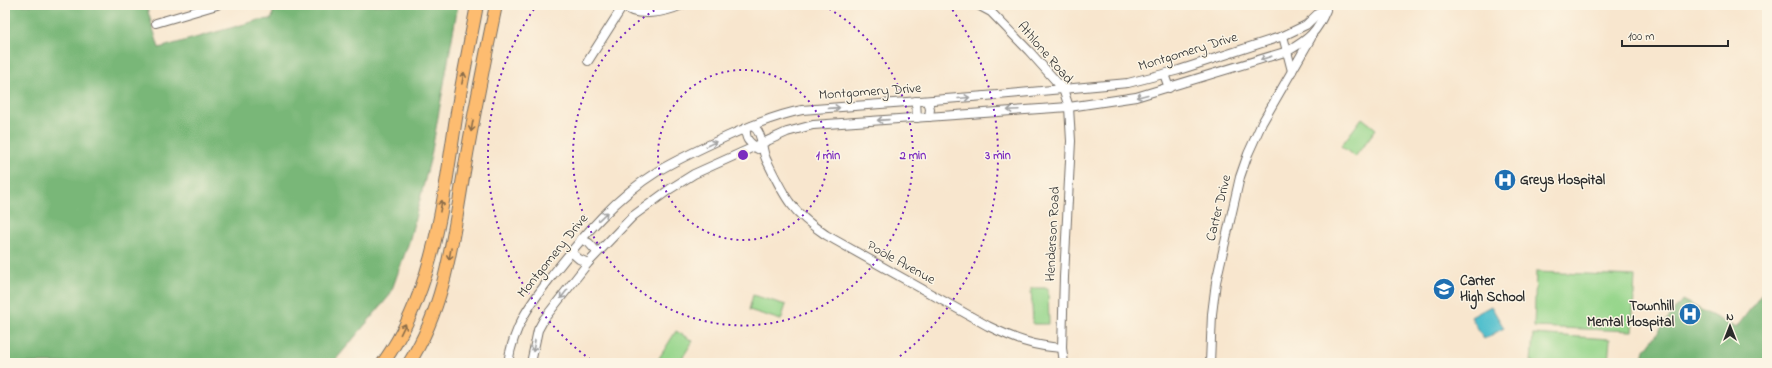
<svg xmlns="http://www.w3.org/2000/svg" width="1772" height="368" font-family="'Indie Flower',sans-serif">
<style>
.green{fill:#97d68c;stroke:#61805c}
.forest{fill:#79b778;stroke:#527152}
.water{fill:#53c0cd;stroke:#3f767c}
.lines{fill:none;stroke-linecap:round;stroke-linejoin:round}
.minor-casing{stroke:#736c64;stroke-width:10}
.highway-casing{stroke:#736c64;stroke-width:14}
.minor{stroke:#fff;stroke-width:8}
.highway{stroke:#fdbc6f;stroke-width:12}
.oneway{stroke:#a0a0a0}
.oneway2{stroke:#8a6c4a}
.ring{fill:none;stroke:#7b2cbf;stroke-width:2;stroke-dasharray:2 4}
.labels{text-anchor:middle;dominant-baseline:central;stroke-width:3;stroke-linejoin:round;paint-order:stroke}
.street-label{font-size:14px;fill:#2b2b2b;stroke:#fcf5e5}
.poi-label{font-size:14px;font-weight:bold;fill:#2b2b2b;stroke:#fcf5e5;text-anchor:start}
.centre{fill:#7b2cbf;stroke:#fcf5e5;stroke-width:2}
.ring-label{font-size:12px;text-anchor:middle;font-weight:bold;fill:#7b2cbf;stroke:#fcf5e5;stroke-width:3;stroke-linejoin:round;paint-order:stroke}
</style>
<rect width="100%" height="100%" fill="#fcf5e5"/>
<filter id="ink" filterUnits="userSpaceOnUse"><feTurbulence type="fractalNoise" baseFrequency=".025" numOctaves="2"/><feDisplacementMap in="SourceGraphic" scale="8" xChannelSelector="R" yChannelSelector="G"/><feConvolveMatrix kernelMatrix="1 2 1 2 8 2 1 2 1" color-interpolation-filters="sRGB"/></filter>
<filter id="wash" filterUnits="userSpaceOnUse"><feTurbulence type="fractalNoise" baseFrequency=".012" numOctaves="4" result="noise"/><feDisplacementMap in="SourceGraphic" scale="16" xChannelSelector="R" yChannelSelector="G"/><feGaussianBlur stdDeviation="0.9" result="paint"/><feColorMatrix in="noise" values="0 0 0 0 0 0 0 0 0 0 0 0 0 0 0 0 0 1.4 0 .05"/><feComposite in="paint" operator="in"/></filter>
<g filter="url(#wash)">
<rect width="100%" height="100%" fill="#f8e6ce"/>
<g class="green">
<polygon points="1362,118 1376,129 1355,157 1341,146"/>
<polygon points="1536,272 1635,276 1632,331 1534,327"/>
<polygon points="1031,288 1048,288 1049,324 1033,324"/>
<polygon points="753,295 786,305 781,320 749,310"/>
<polygon points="676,331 693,341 679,363 656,363"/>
<polygon points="1533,334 1610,339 1608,363 1531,363"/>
</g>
<g class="forest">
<polygon points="5,5 146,5 159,48 259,20 272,19 274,5 458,5 431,156 409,242 390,295 333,363 5,363"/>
<polygon points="1767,287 1767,363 1642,363 1645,350 1682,300 1736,328"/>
</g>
<polygon class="water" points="1491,306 1504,328 1484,339 1471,317"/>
</g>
<g filter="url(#ink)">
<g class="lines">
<g class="minor-casing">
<g id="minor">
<path d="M623,5C636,19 666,12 682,5"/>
<polyline points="978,5 991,12 1029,51 1063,89 1069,107 1071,141 1064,277 1062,348 1064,363"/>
<polyline points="156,23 217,5"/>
<polyline points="1283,36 1292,71"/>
<polyline points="588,61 623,6"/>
<polyline points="1164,74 1169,88"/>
<polyline points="916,101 917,118"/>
<polyline points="928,101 930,109 929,117"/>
<path d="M752,126C763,131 761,148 766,159C784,196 790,211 826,235L988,326C1015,339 1032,346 1062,348"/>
<path d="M746,128C745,140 749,142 758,149"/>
<polyline points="581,239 589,243 597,252"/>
<polyline points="571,252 579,259 588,263"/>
<path d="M508,363C514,324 531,303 554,273C584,235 616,197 658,171C680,158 704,147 728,136C752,125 776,115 802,110L998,95L1128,83L1179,70L1283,36L1306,25L1327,5"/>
<path d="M531,363L538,330L544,319L588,263L633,216L670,189L694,174L787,132L813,125L1069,107L1136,97L1288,51C1309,39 1317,32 1326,10"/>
<polyline points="1210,363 1212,314 1216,282 1240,177 1248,154 1262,123 1311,38"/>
</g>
</g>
<g class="highway-casing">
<g id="highway">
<path d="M383,363C434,292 443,202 456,118C462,80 470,43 477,5"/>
<path d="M409,363C447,304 453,234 465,166C474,112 485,59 496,5"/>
</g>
</g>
<use href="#minor" class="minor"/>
<use href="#highway" class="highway"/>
</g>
<defs><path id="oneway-shaft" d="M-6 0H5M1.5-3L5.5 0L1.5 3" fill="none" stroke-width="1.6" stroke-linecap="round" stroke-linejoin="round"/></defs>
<g class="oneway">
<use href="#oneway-shaft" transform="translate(1266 58) rotate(162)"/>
<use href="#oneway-shaft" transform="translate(1142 96) rotate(166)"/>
<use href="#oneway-shaft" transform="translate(964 98) rotate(-5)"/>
<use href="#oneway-shaft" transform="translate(834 108) rotate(-4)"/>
<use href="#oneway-shaft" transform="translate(1013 110) rotate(177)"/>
<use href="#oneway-shaft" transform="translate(883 120) rotate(176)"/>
<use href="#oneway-shaft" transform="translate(711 144) rotate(-25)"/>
<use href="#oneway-shaft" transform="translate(603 216) rotate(-44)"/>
<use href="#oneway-shaft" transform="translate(564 294) rotate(128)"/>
<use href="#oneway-shaft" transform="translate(534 346) rotate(100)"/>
</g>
<g class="oneway2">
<use href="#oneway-shaft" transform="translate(463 78) rotate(-79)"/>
<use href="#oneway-shaft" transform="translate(472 126) rotate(100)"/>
<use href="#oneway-shaft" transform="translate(441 206) rotate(-80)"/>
<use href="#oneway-shaft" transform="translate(450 254) rotate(100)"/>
<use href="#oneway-shaft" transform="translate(403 329) rotate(-64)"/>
</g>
</g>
<g class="ring">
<circle cx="743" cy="155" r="85"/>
<path d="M824 6A170 170 0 1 1 662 6"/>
<path d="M595 363A255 255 0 0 1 537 5M949 5A255 255 0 0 1 891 363"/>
</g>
<defs>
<g id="hospital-disc" transform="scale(1.15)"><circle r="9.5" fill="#1f6fb2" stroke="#fcf5e5"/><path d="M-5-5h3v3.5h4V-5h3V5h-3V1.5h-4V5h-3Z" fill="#fff"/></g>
<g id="school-disc" transform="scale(1.15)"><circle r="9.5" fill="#1f6fb2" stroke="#fcf5e5"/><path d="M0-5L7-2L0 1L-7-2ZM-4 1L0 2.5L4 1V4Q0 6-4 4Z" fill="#fff"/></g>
</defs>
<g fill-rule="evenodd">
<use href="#hospital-disc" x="1505" y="180"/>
<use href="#school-disc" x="1444" y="289"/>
<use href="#hospital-disc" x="1690" y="314"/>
</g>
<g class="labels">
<g class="street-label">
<text transform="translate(1188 52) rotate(-17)">Montgomery Drive</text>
<text transform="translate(1045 53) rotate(49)">Athlone Road</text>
<text transform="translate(870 92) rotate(-4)">Montgomery Drive</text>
<text transform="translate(1219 208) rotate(-76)">Carter Drive</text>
<text transform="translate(1053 234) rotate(-87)">Henderson Road</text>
<text transform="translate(553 256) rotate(-51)">Montgomery Drive</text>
<text transform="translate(901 263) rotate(29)">Poole Avenue</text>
</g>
<g class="poi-label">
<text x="1520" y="180">Greys Hospital</text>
<text x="1460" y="281">Carter<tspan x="1460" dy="16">High School</tspan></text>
<text x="1674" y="306" text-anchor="end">Townhill<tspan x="1674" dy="16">Mental Hospital</tspan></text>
</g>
</g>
<circle cx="743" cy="155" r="6" class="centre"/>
<g class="ring-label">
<text x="828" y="159">1 min</text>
<text x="913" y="159">2 min</text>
<text x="998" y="159">3 min</text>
</g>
<rect width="1772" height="368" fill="none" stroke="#fcf5e5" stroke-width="20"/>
<g transform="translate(1730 326)" stroke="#fcf5e5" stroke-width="3" paint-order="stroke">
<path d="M0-3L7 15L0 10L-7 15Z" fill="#2b2b2b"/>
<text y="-6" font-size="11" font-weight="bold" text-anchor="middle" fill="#2b2b2b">N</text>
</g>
<path d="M1622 40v6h106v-6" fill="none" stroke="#2b2b2b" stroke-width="2"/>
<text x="1628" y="40" font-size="12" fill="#2b2b2b" stroke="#fcf5e5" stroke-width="3" paint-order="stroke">100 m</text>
</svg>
